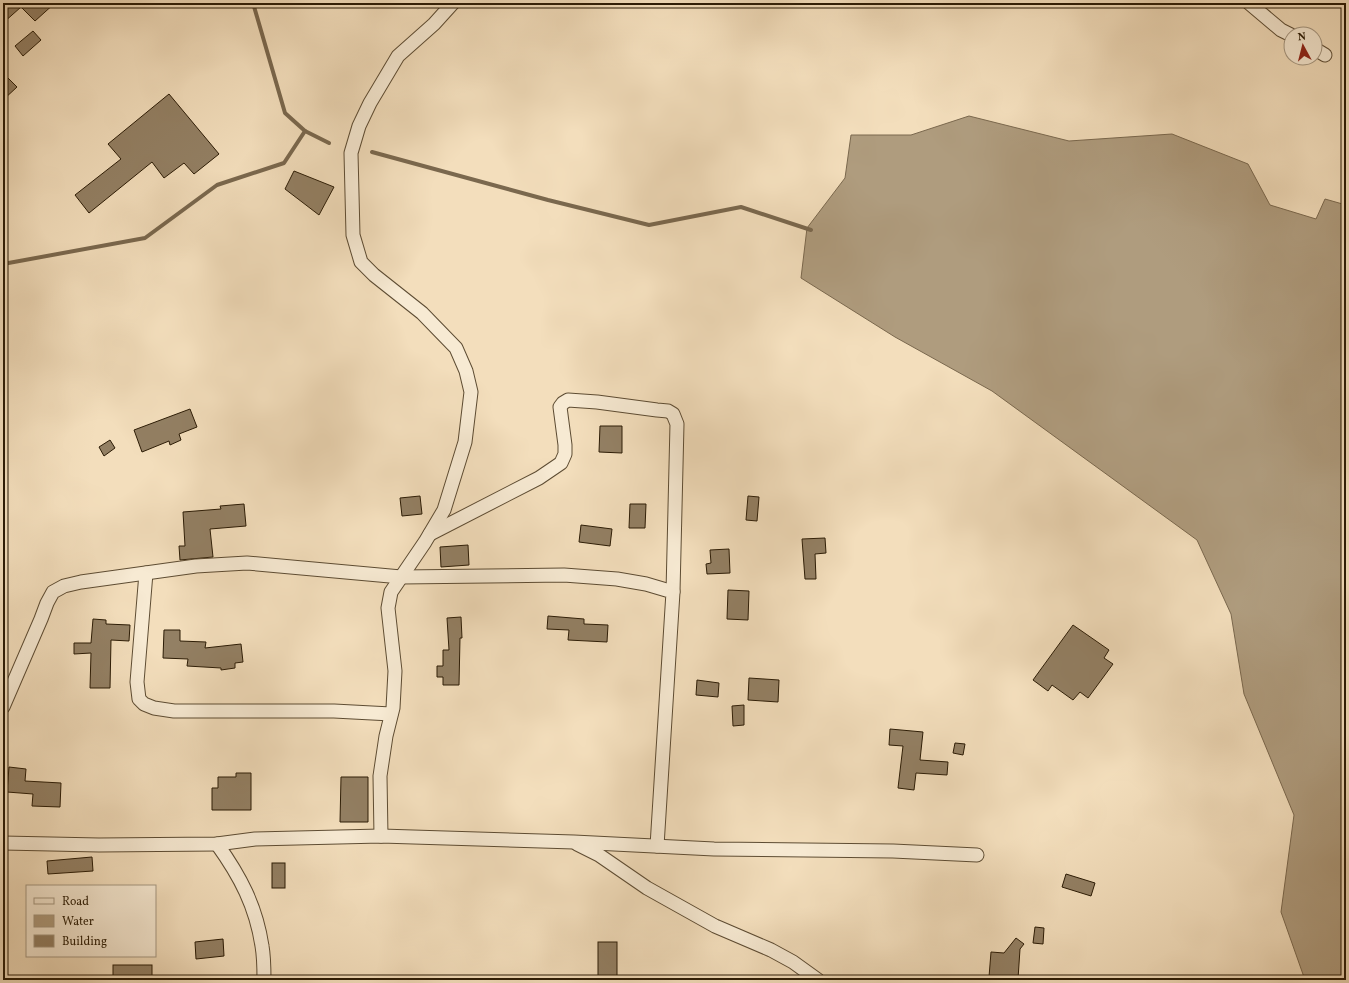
<svg xmlns="http://www.w3.org/2000/svg" width="1349" height="983" font-family="Vollkorn,serif">
<style>
.water{fill:#af9c7e;stroke:#7a684e}
.lines{fill:none;stroke-linecap:round;stroke-linejoin:round}
.stream{stroke:#7a684e;stroke-width:4}
.building{fill:#938064;stroke:#2b1b05}
.minor-casing{stroke:#5d4c33;stroke-width:15}
.minor{stroke:#f7ead3;stroke-width:13}
</style>
<rect width="100%" height="100%" fill="#f3debc"/>
<filter id="stains"><feTurbulence type="fractalNoise" baseFrequency=".005" numOctaves="4"/><feColorMatrix values="0 0 0 0 .2 0 0 0 0 .09 0 0 0 0 .02 0 0 0 .5 -.17"/></filter>
<radialGradient id="worn" r=".72"><stop offset=".6" stop-color="#630" stop-opacity="0"/><stop offset="1" stop-color="#630" stop-opacity=".3"/></radialGradient>
<polygon class="water" points="969,116 1069,141 1172,134 1248,164 1270,205 1316,219 1325,199 1346,205 1346,980 1305,980 1281,912 1294,815 1244,694 1231,614 1197,540 992,391 895,337 801,278 807,228 845,178 851,135 911,135"/>
<g class="lines">
<g class="stream">
<polyline points="253,3 285,113 305,131 329,143"/>
<polyline points="372,152 548,200 649,225 741,207 811,230"/>
<polyline points="3,264 145,238 217,185 284,163 305,131"/>
</g>
</g>
<g class="building">
<polygon points="3,3 55,3 35,21 21,7 3,23"/>
<polygon points="33,31 41,40 23,56 15,46"/>
<polygon points="3,73 17,87 3,100"/>
<polygon points="169,94 219,154 194,174 184,163 164,178 152,162 89,213 75,195 121,159 108,144"/>
<polygon points="294,171 334,187 319,215 285,189"/>
<polygon points="190,409 197,427 179,434 181,440 170,445 169,441 142,452 134,430"/>
<polygon points="600,426 622,426 622,453 599,452"/>
<polygon points="110,440 115,448 104,456 99,447"/>
<polygon points="420,496 422,514 402,516 400,498"/>
<polygon points="748,496 759,497 757,521 746,520"/>
<polygon points="244,504 246,526 210,529 213,557 180,560 179,546 185,546 183,512 221,509 220,506"/>
<polygon points="630,504 646,504 645,528 629,528"/>
<polygon points="581,525 612,529 610,546 579,542"/>
<polygon points="825,538 826,553 815,554 816,579 805,579 802,539"/>
<polygon points="468,545 469,565 441,567 440,547"/>
<polygon points="729,549 730,573 707,574 706,564 711,563 710,550"/>
<polygon points="728,590 749,591 748,620 727,619"/>
<polygon points="548,616 584,619 584,624 608,625 607,642 568,640 569,630 547,629"/>
<polygon points="461,617 462,638 460,638 459,685 443,685 443,677 437,677 437,666 443,666 443,650 449,650 447,618"/>
<polygon points="93,619 106,620 106,624 130,625 129,641 111,640 110,688 90,688 91,653 74,654 74,643 91,643"/>
<polygon points="1073,625 1109,650 1104,658 1113,664 1088,698 1080,692 1073,700 1052,685 1048,691 1033,680"/>
<polygon points="164,630 180,630 180,641 206,642 205,648 241,644 243,662 235,663 235,668 221,670 221,668 187,666 188,659 163,658"/>
<polygon points="749,678 779,680 778,702 748,700"/>
<polygon points="697,680 719,683 718,697 696,695"/>
<polygon points="744,705 744,725 733,726 732,706"/>
<polygon points="890,729 923,732 920,760 948,762 947,775 916,773 914,790 898,788 903,746 889,745"/>
<polygon points="955,743 965,744 963,755 953,753"/>
<polygon points="9,767 26,769 25,781 61,783 60,807 32,806 33,794 7,792"/>
<polygon points="236,773 251,773 251,810 212,810 212,788 218,788 218,777 236,777"/>
<polygon points="341,777 368,777 368,822 340,822"/>
<polygon points="92,857 93,871 48,874 47,861"/>
<rect x="272" y="863" width="13" height="25"/>
<polygon points="1066,874 1095,883 1091,896 1062,887"/>
<polygon points="1035,927 1044,928 1043,944 1033,943"/>
<polygon points="1016,938 1024,944 1020,949 1018,979 989,977 991,952 1004,953"/>
<polygon points="223,939 224,956 196,959 195,942"/>
<rect x="598" y="942" width="19" height="38"/>
<rect x="113" y="965" width="39" height="15"/>
</g>
<g class="lines">
<g class="minor-casing">
<g id="minor">
<polyline points="1249,3 1281,30 1291,35"/>
<polyline points="1315,49 1325,55"/>
<polyline points="430,534 539,478 561,463 565,454 565,445 560,407 563,403 568,400 597,402 657,410 668,411 673,414 677,424 673,592"/>
<polyline points="146,573 137,682 139,699 144,704 154,708 174,711 334,711 391,714"/>
<polyline points="3,707 41,619 47,603 53,592 64,586 81,582 196,566 247,563 401,577 564,575 617,579 646,584 673,592 657,846"/>
<polyline points="381,836 380,776 386,736 393,708 395,671 388,608 391,592 425,542 444,510 465,442 471,392 466,371 456,348 422,313 374,275 361,262 353,235 351,153 359,126 370,103 398,56 434,24 453,3"/>
<polyline points="3,843 99,845 217,844 255,839 381,836 574,842 714,849 893,851 977,855"/>
<path d="M217,844C240,876 256,906 262,946C264,957 264,969 264,980"/>
<polyline points="577,844 599,855 647,888 715,926 771,950 793,962 818,980"/>
</g>
</g>
<use href="#minor" class="minor"/>
</g>
<rect width="1349" height="983" fill="none" stroke="#f3debc" stroke-width="16"/>
<rect x="4" y="4" width="1341" height="975" fill="none" stroke="#2b1b05" stroke-width="2"/>
<rect x="8" y="8" width="1333" height="967" fill="none" stroke="#2b1b05"/>
<rect x="26" y="885" width="130" height="72" fill="#f7ead3" stroke="#a59781"/>
<rect x="34" y="898" width="20" height="6" fill="#f7ead3" stroke="#a59781"/>
<text x="62" y="905" font-size="12" fill="#2b1b05">Road</text>
<rect x="34" y="915" width="20" height="12" fill="#af9c7e" stroke="#a59781"/>
<text x="62" y="925" font-size="12" fill="#2b1b05">Water</text>
<rect x="34" y="935" width="20" height="12" fill="#938064" stroke="#a59781"/>
<text x="62" y="945" font-size="12" fill="#2b1b05">Building</text>
<g transform="translate(1303 46) rotate(353)"><circle r="19" fill="#f7ead3" stroke="#a59781"/>
<path d="M0-3L7 15L0 10L-7 15Z" fill="#8f2418"/>
<text y="-6" font-size="11" font-weight="bold" text-anchor="middle" fill="#2b1b05">N</text>
</g>
<rect width="100%" height="100%" filter="url(#stains)"/>
<rect width="100%" height="100%" fill="url(#worn)"/>
</svg>
